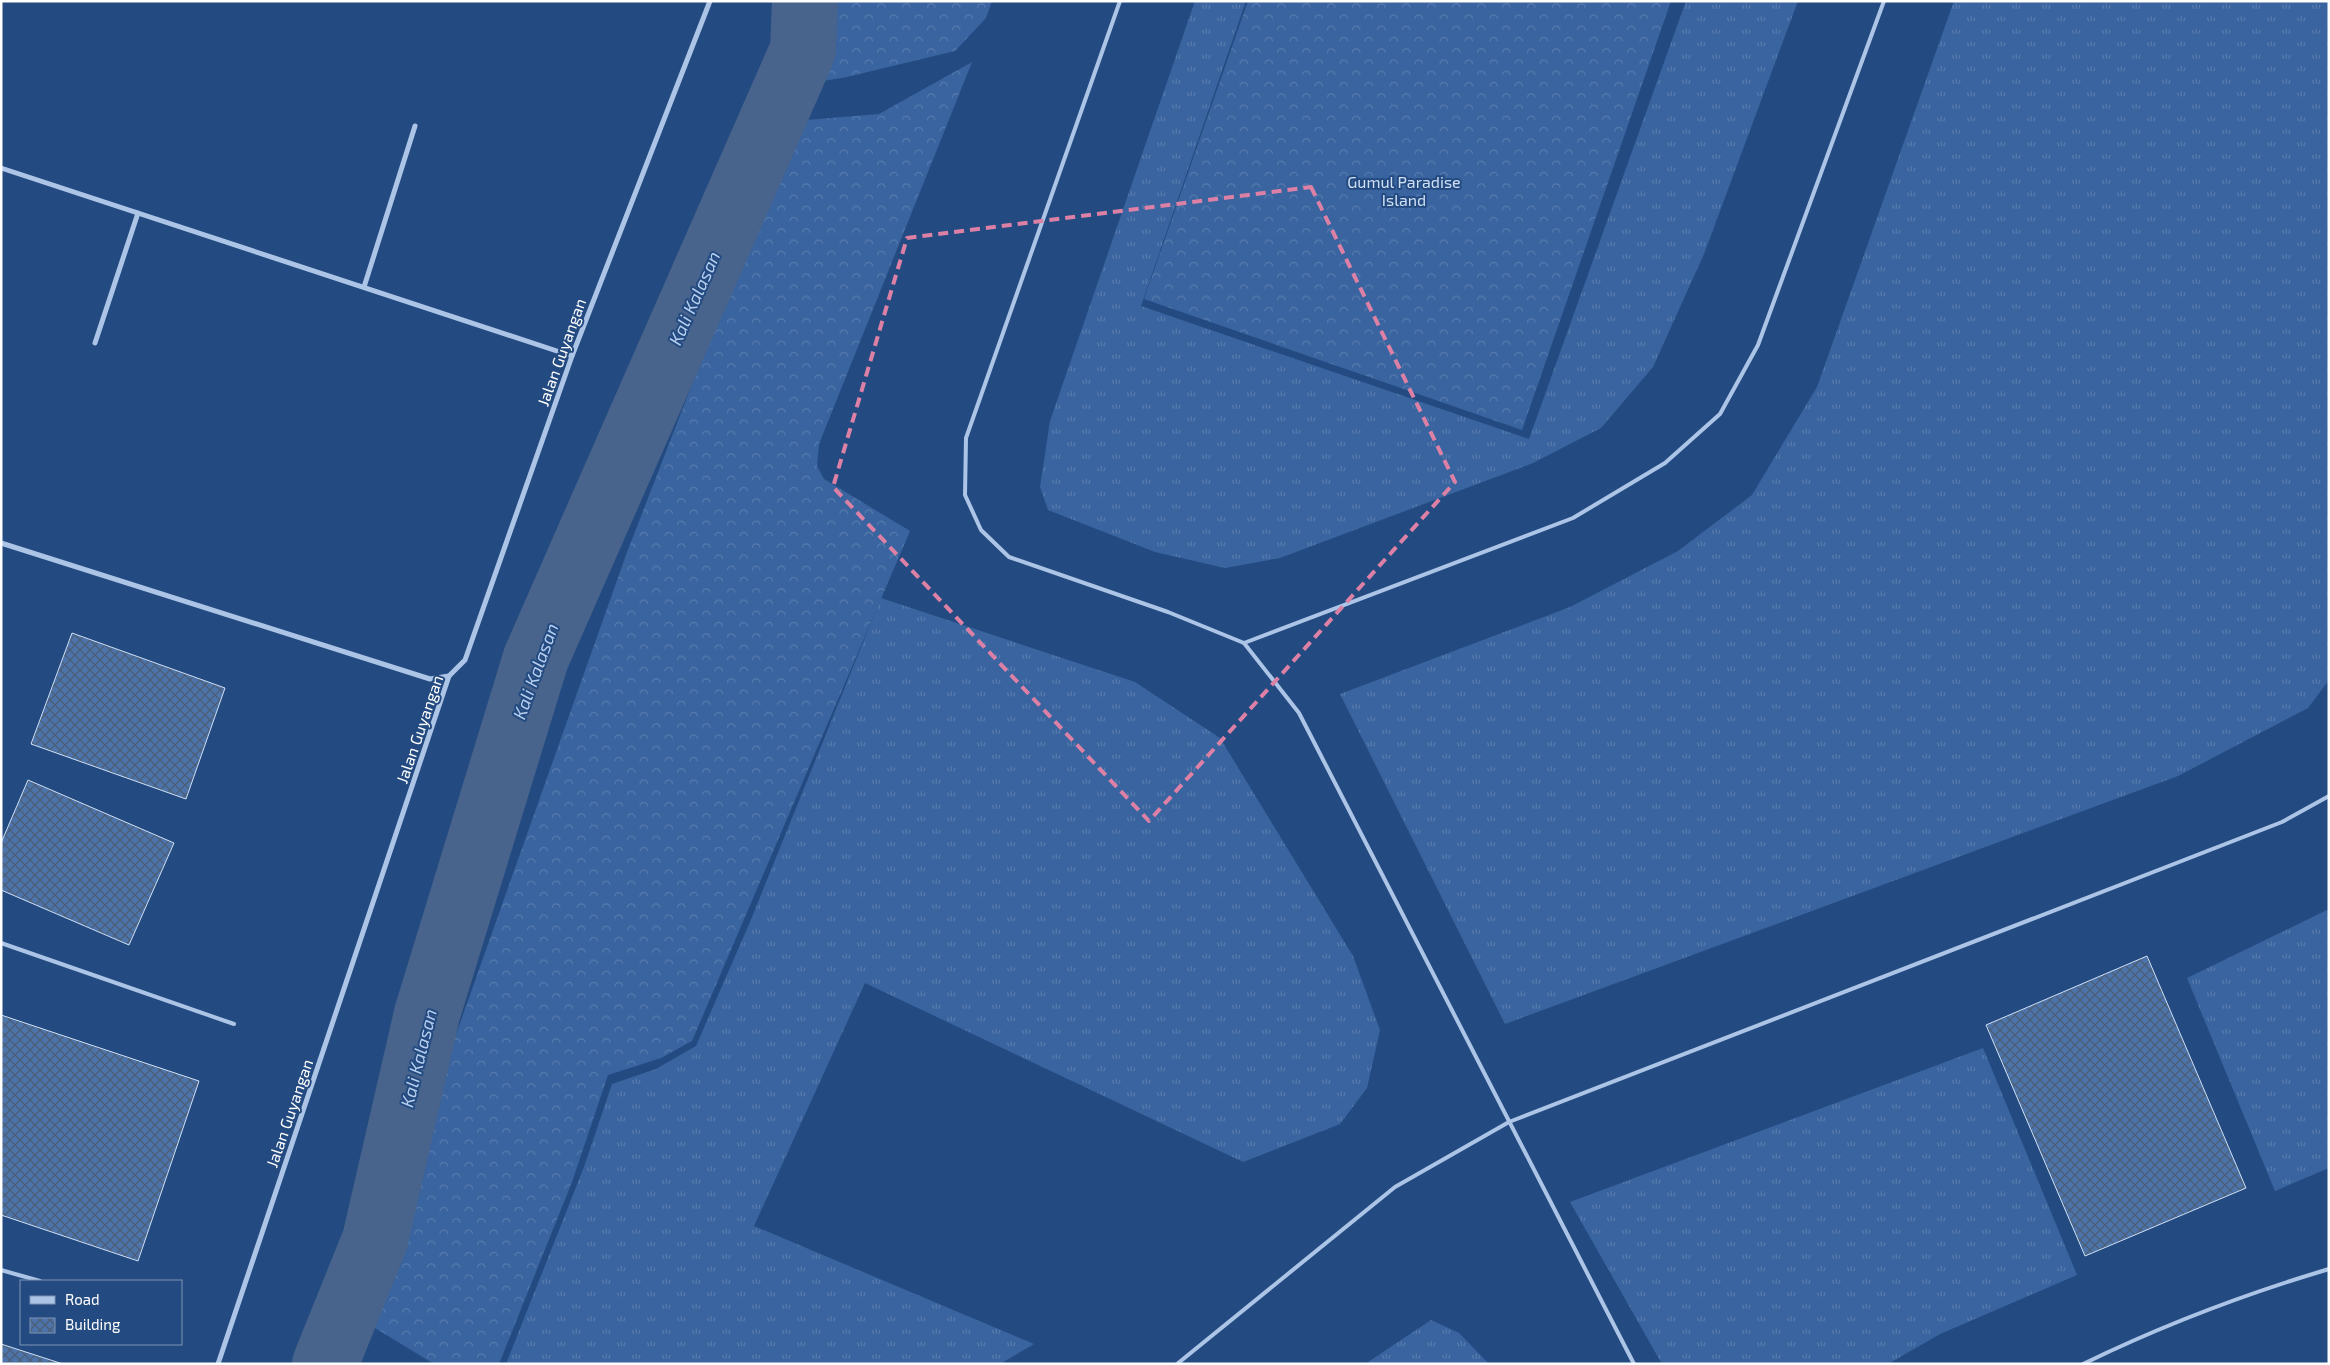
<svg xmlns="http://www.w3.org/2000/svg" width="2330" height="1365" font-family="'Exo 2',sans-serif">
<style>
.grass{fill:url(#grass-tufts)}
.forest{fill:url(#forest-crowns)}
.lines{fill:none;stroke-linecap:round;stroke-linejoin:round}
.river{stroke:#48648c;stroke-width:66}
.building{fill:url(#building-cross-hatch);stroke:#cfe0f5}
.service{stroke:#acc5e7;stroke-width:4}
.minor{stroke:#acc5e7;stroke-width:5}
.marked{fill:none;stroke:#dd80a5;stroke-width:4;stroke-dasharray:10 6;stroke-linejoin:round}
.labels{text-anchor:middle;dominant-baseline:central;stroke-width:4;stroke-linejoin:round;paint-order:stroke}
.park-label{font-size:16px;fill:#cfe0f5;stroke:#244b81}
.street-label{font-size:16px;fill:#fff;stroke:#244b81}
.water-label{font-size:18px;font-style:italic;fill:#b7cfef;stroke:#244b81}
</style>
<defs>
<pattern id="grass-tufts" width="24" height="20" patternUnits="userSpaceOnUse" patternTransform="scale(1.25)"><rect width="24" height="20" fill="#39649f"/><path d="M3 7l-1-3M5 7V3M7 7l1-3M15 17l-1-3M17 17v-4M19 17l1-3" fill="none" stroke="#577bad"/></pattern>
<pattern id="forest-crowns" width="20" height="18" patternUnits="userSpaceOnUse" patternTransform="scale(1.25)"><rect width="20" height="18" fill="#39649f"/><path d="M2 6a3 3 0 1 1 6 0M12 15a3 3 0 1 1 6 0" fill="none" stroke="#577bad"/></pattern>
<pattern id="building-cross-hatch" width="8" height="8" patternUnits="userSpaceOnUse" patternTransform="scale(1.25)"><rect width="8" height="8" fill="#4c74aa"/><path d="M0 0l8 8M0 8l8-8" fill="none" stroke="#4c5e76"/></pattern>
</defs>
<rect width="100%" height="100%" fill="#244b81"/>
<g class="grass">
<polygon points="1195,1 1246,1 1141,306 1529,439 1686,1 1798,1 1704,254 1653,367 1601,428 1533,463 1280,558 1225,568 1155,552 1048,510 1040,487 1050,421"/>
<polygon points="1954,1 2329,1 2329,680 2308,708 2178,776 1505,1024 1340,694 1570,607 1678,551 1752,495 1817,387"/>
<polygon points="881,598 1135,682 1220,738 1353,956 1380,1030 1367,1088 1340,1124 1243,1162 865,983 754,1226 1034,1344 1000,1364 506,1364 584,1167 612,1084 656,1069 696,1046 750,922"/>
<polygon points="2329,909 2329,1168 2275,1191 2187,978"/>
<polygon points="1983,1048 2077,1275 1940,1334 1888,1364 1662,1364 1570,1202"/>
<polygon points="1431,1320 1459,1333 1489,1364 1365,1364"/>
</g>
<g class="forest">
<polygon points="824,1 992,1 986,18 955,51 847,77 811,83"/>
<polygon points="1248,1 1671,1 1522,430 1144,299"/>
<polygon points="972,62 819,444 817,466 824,479 910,531 692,1041 661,1058 608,1075 572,1182 499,1364 434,1364 375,1328 453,1043 626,555 794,121 879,114"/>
</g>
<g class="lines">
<polyline class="river" points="325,1364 375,1240 427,1014 536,658 803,50 805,1"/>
</g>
<g class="building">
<polygon points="72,633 225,688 186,799 31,744"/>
<polygon points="28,780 174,843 129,945 1,890 1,843"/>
<polygon points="2147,956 2246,1188 2085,1256 1986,1025"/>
<polygon points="1,1015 199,1081 138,1261 1,1215"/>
<polygon points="1,1344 63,1364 1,1364"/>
</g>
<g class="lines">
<g class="service">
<polyline points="1120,1 966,438 965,495 981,530 1009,557 1168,612 1244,643 1299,713 1634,1364"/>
<polyline points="1244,643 1573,518 1665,463 1720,414 1758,345 1884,1"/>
<polyline points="1,943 234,1024"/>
<polyline points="1,1270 40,1281"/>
<polyline points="1177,1364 1395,1187 1509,1122 2282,822 2329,796"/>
<path d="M2083,1364C2161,1326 2245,1294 2329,1269"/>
</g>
<g class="minor">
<polyline points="1,168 572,356"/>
<polyline points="364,287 415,126"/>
<polyline points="95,343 138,213"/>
<polyline points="1,543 430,679 449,676"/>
<polyline points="218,1364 449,676 465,660 572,356 710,1"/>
</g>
</g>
<path class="marked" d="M1311,187L1455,482L1149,821L833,487L907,238Z"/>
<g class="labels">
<g class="park-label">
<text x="1404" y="181">Gumul Paradise<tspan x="1404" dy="18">Island</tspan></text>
</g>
<g class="street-label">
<text transform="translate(561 352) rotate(-70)">Jalan Guyangan</text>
<text transform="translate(419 729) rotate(-71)">Jalan Guyangan</text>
<text transform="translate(289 1113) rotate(-71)">Jalan Guyangan</text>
</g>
<g class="water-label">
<text transform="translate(694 298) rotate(-66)">Kali Kalasan</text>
<text transform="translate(535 671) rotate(-70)">Kali Kalasan</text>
<text transform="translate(418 1058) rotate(-76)">Kali Kalasan</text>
</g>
</g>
<rect width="2330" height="1365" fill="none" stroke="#ffffff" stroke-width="5"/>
<rect x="20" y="1280" width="162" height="65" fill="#244b81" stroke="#7c93b3"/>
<rect x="30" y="1296" width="25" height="8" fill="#acc5e7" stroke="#7c93b3"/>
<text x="65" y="1305" font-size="15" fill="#ffffff">Road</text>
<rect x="30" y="1318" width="25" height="15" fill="url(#building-cross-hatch)" stroke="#7c93b3"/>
<text x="65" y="1330" font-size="15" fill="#ffffff">Building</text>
</svg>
